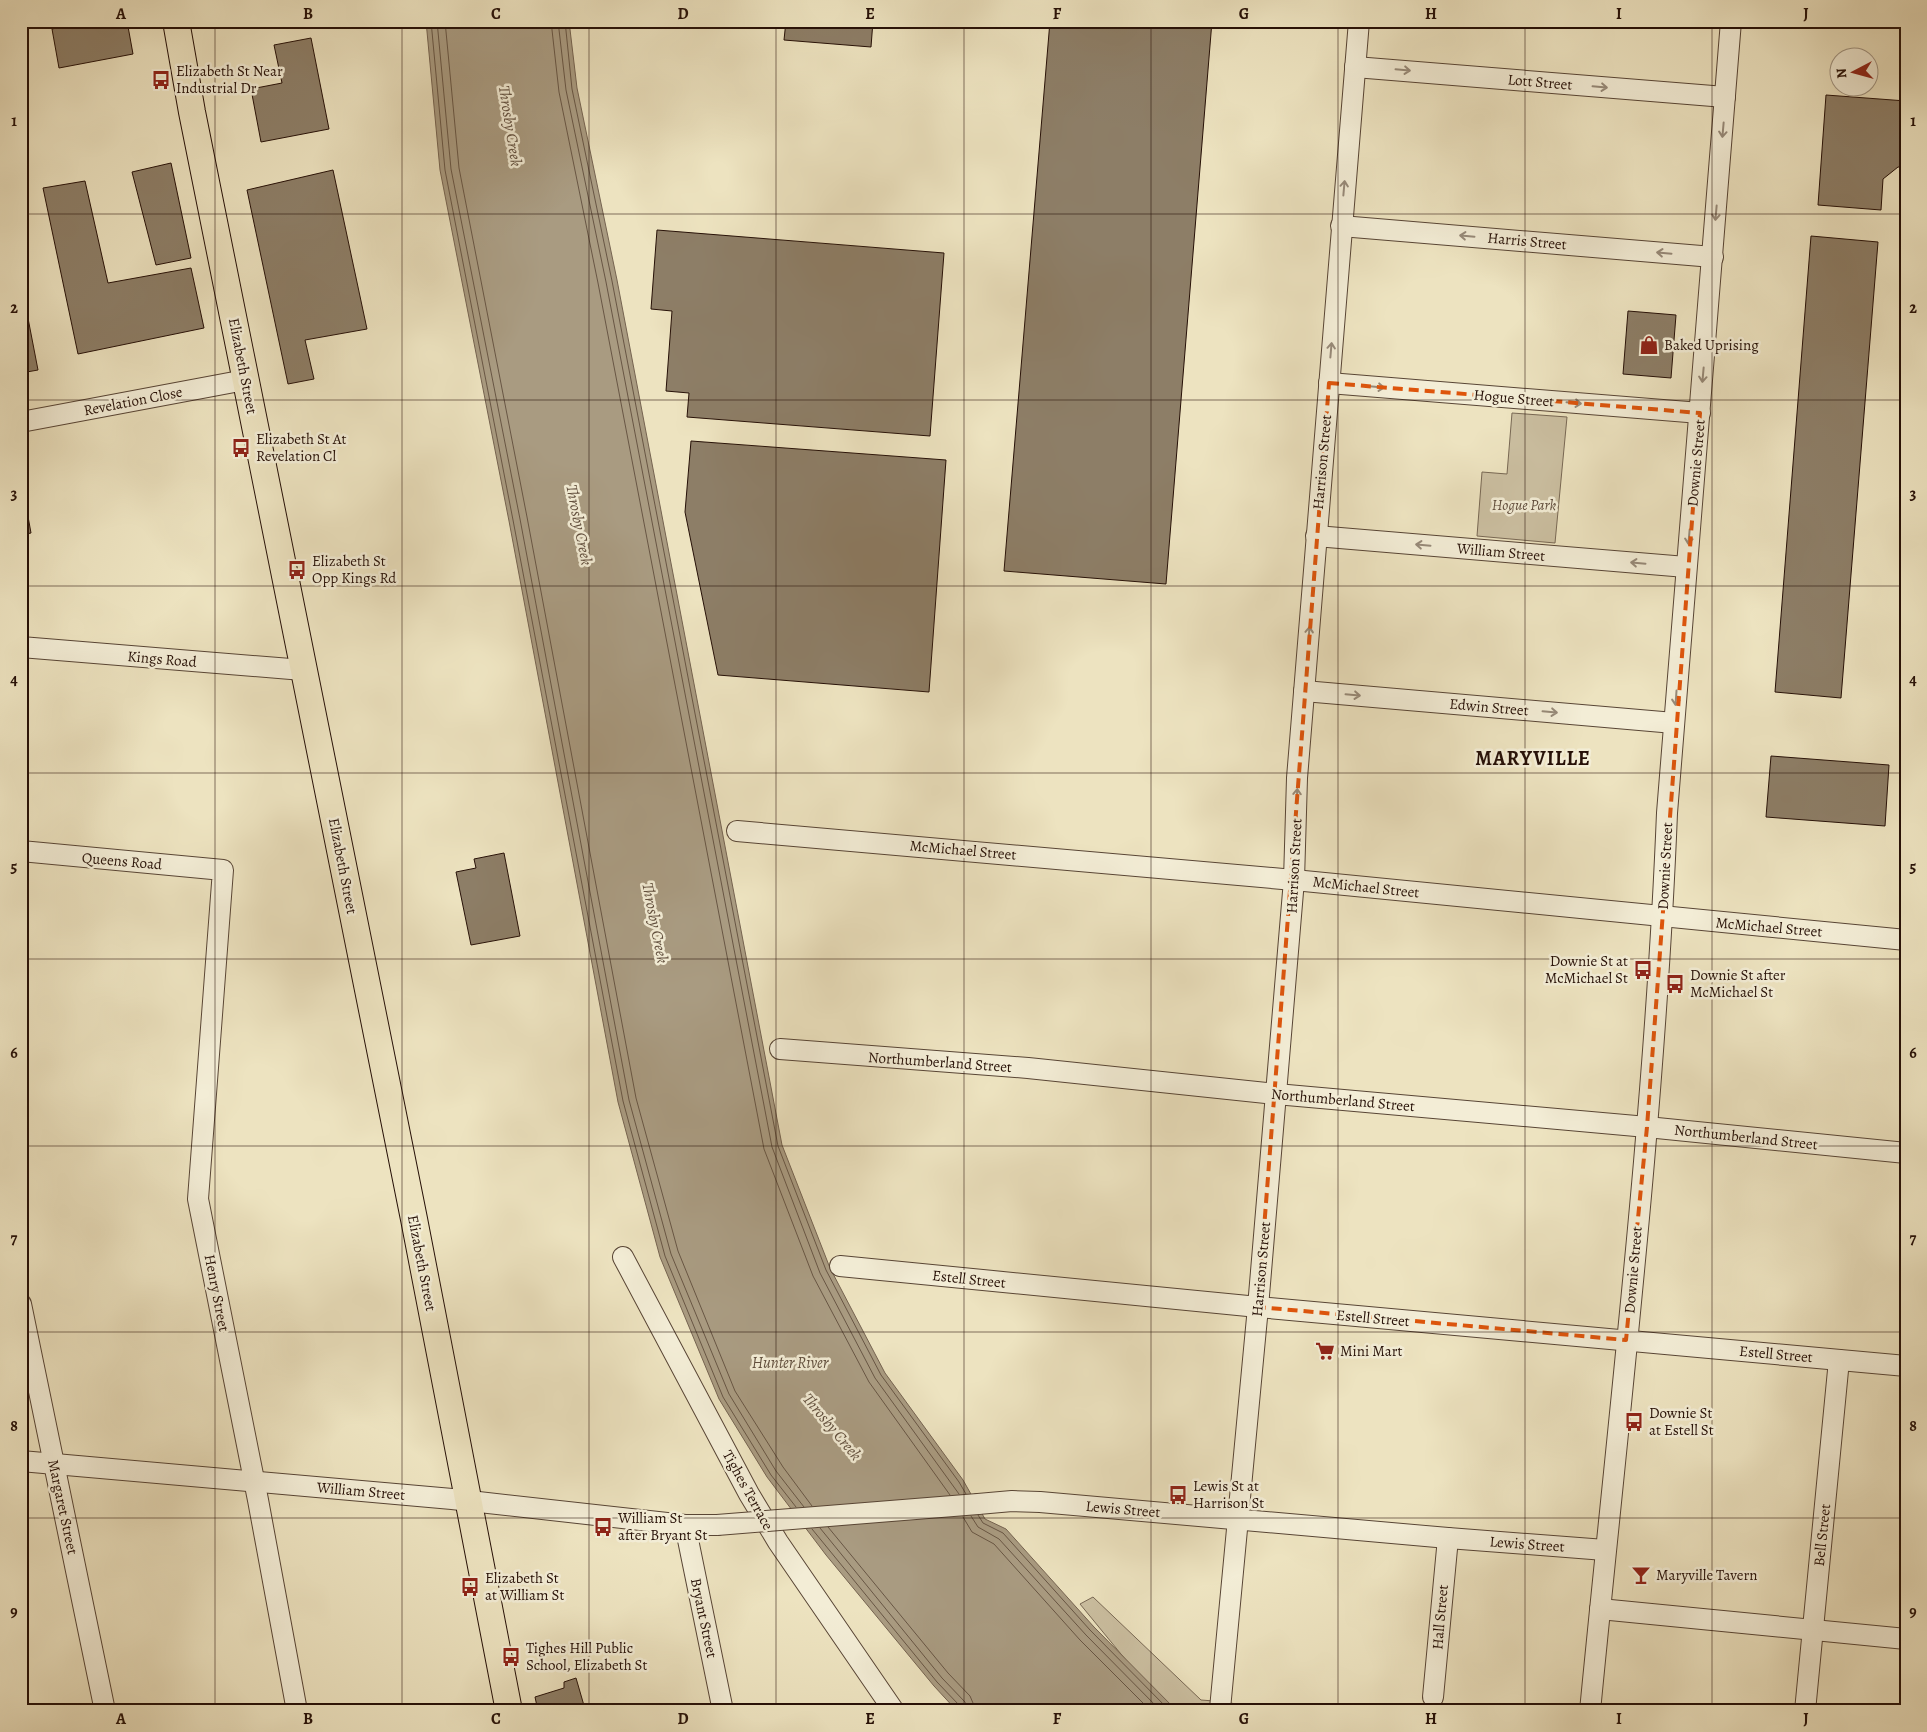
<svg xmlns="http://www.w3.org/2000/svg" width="1927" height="1732" font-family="Alegreya,serif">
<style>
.green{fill:#cbbfa1;stroke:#786854}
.water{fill:#a99b81;stroke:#756350}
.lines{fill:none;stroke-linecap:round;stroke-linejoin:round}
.shore{stroke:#685644;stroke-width:1}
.building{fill:#8d7e67;stroke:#261007}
.minor-casing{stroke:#584535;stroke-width:22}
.major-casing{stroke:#261007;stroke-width:28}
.minor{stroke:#f3edd6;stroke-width:20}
.major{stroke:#ede3c0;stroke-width:26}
.minor-bridge-casing{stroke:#584535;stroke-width:22;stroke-linecap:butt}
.minor-bridge{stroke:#f3edd6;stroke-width:20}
.oneway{stroke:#978a79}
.marked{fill:none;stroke:#de550c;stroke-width:4;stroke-dasharray:10 6;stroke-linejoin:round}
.grid{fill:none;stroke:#261007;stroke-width:1;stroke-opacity:0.55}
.labels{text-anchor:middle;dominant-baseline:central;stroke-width:5;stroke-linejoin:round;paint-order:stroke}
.poi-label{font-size:15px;fill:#261007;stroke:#f3edd6;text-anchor:start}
.street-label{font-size:15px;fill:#261007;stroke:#f3edd6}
.park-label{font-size:15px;font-style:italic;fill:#604d3d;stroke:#f3edd6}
.water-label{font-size:16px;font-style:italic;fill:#614f3e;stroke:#f3edd6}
.district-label{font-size:20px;font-weight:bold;letter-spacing:1px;fill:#261007;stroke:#f3edd6}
.neatline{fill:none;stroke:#261007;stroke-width:2}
.grid-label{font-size:16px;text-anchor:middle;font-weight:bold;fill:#261007}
</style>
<rect width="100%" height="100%" fill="#ede3c0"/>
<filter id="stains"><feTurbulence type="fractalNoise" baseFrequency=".004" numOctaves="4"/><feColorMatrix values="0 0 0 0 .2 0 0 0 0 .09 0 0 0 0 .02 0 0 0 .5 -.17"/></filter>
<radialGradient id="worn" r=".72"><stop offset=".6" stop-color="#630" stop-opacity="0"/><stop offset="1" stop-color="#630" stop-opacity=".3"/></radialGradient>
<g class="green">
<polygon points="1512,413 1567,417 1555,543 1477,536 1482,472 1507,474"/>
<polygon points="1093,1597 1201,1700 1227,1702 1239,1705 1239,1711 1176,1711 1148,1687 1080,1604"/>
</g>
<polygon class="water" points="426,21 569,21 577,88 617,280 782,1145 830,1268 885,1373 963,1480 985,1519 1006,1529 1094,1627 1177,1711 957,1711 934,1686 826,1555 767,1477 719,1399 660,1257 618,1102 509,521 440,170"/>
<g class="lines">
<g class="shore">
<polyline points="431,21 445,170 513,520 623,1101 665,1256 723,1397 771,1475 796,1507"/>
<polyline points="437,21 451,169 520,519 629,1100 671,1254 729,1394 776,1471 804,1507"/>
<polyline points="445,21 459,168 527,517 636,1098 678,1251 735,1391 783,1467 812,1506"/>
<polyline points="551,21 559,92 598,283 764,1149 813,1276 869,1382 950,1495"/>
<polyline points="558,21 566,90 606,282 772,1147 820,1273 875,1378 959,1494"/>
<polyline points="565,21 572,89 612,281 778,1146 826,1270 881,1375 959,1482 966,1494"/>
<polyline points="978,1515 983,1523 1003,1533 1090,1630 1170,1711"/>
<polyline points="971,1516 978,1527 999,1539 1086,1635 1161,1711"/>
<polyline points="963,1517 972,1532 994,1544 1080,1640 1151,1711"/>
<polyline points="828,1527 948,1673 970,1696 973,1703 974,1711"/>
<polyline points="820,1528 942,1678 965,1702 967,1711"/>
<polyline points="812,1529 937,1682 959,1705 961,1711"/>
</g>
</g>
<g class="building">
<polygon points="92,21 127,21 133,54 59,68 52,29"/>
<polygon points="786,21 873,21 871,47 784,40"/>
<polygon points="1050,21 1212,21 1166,584 1004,571"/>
<polygon points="311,38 329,129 261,142 251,89 282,83 274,45"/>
<polygon points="1826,95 1906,101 1906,167 1898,167 1883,179 1881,210 1818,205"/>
<polygon points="171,163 191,258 156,265 132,172"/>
<polygon points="333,170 367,329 305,340 314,379 288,384 247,190"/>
<polygon points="85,181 108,283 191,268 204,328 78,354 43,188"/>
<polygon points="657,230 944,253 930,436 687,417 689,393 666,391 672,311 651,309"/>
<polygon points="1811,236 1878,242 1841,698 1775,692"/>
<polygon points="21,282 38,370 21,373"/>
<polygon points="1628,311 1676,315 1671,378 1623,374"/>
<polygon points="691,441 946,460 929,692 718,675 685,512"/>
<polygon points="21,478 31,533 21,535"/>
<polygon points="1771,756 1889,765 1885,826 1766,817"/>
<polygon points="504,853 520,936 471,945 456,872 476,868 474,859"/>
<polygon points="576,1678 585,1709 579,1711 538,1711 535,1697 564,1688 564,1682"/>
</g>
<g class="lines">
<g class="minor-casing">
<g id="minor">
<polyline points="1355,67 1725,97"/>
<polyline points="1341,226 1713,257"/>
<polyline points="1329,383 1700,413"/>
<polyline points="21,422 245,380"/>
<polyline points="1316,536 1686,567"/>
<polyline points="21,647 303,670"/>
<polyline points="1304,691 1674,723"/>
<polyline points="737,831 1294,880 1906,940"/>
<polyline points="21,851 223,870 198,1199 258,1500 297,1711"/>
<polyline points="780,1049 1028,1068 1276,1094 1647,1127 1906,1153"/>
<polyline points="623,1257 749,1494 778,1542 894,1711"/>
<polyline points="840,1266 1258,1307 1906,1366"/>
<polyline points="21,1304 105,1711"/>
<polyline points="21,1461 452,1499 685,1525 717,1525"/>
<polyline points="978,1504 1012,1501 1040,1502 1448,1538 1605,1550"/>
<polyline points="685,1525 723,1711"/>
<polyline points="1600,1609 1906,1639"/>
<polyline points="1433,1697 1448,1538"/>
<polyline points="1220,1709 1258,1307 1294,880 1297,778 1359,21"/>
<path d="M1590,1711C1619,1412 1655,1113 1667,813L1731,21"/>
<polyline points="1805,1711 1839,1360"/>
</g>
</g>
<g class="major-casing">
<polyline id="major" points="176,21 192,112 414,1219 509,1711"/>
</g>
<use href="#minor" class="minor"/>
<use href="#major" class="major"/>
<g class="minor-bridge-casing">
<polyline id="minor-bridge" points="717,1525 978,1504"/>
</g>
<use href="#minor-bridge" class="minor-bridge"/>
</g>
<defs><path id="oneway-shaft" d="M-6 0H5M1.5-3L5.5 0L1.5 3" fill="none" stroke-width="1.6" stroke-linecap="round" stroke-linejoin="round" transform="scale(1.25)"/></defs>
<g class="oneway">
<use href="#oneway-shaft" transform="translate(1403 70) rotate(5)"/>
<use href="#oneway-shaft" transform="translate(1600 87) rotate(5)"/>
<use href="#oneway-shaft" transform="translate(1723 130) rotate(95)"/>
<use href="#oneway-shaft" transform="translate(1344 188) rotate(-85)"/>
<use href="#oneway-shaft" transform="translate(1716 213) rotate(95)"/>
<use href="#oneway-shaft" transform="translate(1467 236) rotate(-175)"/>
<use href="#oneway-shaft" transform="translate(1664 253) rotate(-175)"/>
<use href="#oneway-shaft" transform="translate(1331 350) rotate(-85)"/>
<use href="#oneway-shaft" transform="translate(1703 375) rotate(95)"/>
<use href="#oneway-shaft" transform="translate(1377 387) rotate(5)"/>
<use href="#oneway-shaft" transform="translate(1574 403) rotate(5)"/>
<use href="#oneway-shaft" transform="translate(1689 537) rotate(95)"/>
<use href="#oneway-shaft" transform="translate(1423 545) rotate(-175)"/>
<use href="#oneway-shaft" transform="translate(1638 563) rotate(-175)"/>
<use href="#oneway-shaft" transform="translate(1309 634) rotate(-86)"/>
<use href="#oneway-shaft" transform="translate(1353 695) rotate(5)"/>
<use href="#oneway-shaft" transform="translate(1676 698) rotate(94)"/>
<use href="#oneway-shaft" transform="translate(1550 712) rotate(5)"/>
<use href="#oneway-shaft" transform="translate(1297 796) rotate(-88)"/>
</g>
<path class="marked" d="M1329,383L1700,413L1647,1127L1626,1340L1258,1307Z"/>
<path class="grid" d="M215,21V1711M402,21V1711M589,21V1711M776,21V1711M964,21V1711M1151,21V1711M1338,21V1711M1525,21V1711M1712,21V1711M21,214H1906M21,400H1906M21,586H1906M21,773H1906M21,959H1906M21,1146H1906M21,1332H1906M21,1518H1906"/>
<defs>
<g id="bus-bare" transform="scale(1.5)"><path d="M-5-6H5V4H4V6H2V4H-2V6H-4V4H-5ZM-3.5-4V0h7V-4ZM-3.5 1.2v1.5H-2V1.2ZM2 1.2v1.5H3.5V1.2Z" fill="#8f2418" stroke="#f3edd6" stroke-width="2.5" paint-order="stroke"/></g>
<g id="shop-bare" transform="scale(1.5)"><path d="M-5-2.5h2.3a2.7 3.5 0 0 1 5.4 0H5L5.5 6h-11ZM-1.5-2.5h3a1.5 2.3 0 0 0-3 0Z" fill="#8f2418" stroke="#f3edd6" stroke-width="2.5" paint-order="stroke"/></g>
<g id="supermarket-bare" transform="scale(1.5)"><path d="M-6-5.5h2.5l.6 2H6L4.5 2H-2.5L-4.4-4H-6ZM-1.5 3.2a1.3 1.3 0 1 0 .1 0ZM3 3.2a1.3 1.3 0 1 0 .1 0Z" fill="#8f2418" stroke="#f3edd6" stroke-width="2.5" paint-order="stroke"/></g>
<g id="bar-bare" transform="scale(1.5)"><path d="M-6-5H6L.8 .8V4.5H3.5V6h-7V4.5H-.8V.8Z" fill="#8f2418" stroke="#f3edd6" stroke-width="2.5" paint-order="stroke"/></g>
</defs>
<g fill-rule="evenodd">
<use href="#bus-bare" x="161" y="80"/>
<use href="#shop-bare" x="1649" y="345"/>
<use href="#bus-bare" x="241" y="448"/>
<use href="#bus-bare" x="297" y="570"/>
<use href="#bus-bare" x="1643" y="970"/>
<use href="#bus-bare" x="1675" y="984"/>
<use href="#supermarket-bare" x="1325" y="1351"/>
<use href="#bus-bare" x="1634" y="1422"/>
<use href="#bus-bare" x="1178" y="1495"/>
<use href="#bus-bare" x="603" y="1527"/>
<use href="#bar-bare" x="1641" y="1575"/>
<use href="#bus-bare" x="470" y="1587"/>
<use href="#bus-bare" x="511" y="1657"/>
</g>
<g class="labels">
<g class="poi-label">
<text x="176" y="71">Elizabeth St Near<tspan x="176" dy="17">Industrial Dr</tspan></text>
<text x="1664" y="345">Baked Uprising</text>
<text x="256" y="439">Elizabeth St At<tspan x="256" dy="17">Revelation Cl</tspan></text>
<text x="312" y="561">Elizabeth St<tspan x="312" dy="17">Opp Kings Rd</tspan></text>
<text x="1628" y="961" text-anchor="end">Downie St at<tspan x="1628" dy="17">McMichael St</tspan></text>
<text x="1690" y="975">Downie St after<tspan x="1690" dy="17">McMichael St</tspan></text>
<text x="1340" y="1351">Mini Mart</text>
<text x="1649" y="1413">Downie St<tspan x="1649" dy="17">at Estell St</tspan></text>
<text x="1193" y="1486">Lewis St at<tspan x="1193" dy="17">Harrison St</tspan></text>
<text x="618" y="1518">William St<tspan x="618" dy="17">after Bryant St</tspan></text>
<text x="1656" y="1575">Maryville Tavern</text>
<text x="485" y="1578">Elizabeth St<tspan x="485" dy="17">at William St</tspan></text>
<text x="526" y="1648">Tighes Hill Public<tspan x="526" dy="17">School, Elizabeth St</tspan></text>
</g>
<g class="street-label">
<text transform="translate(1540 82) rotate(5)">Lott Street</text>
<text transform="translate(1527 241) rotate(5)">Harris Street</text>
<text transform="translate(243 366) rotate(79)">Elizabeth Street</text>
<text transform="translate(1514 398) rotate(5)">Hogue Street</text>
<text transform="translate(133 401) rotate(-11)">Revelation Close</text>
<text transform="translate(1322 462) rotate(-85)">Harrison Street</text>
<text transform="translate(1696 463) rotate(-85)">Downie Street</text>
<text transform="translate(1501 552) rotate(5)">William Street</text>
<text transform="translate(162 659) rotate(5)">Kings Road</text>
<text transform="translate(1489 707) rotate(5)">Edwin Street</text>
<text transform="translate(963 850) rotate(5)">McMichael Street</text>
<text transform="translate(122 861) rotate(5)">Queens Road</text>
<text transform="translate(343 866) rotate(79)">Elizabeth Street</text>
<text transform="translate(1294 866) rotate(-87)">Harrison Street</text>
<text transform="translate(1665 866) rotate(-87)">Downie Street</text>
<text transform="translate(1366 887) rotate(6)">McMichael Street</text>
<text transform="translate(1769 927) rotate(5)">McMichael Street</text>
<text transform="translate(940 1062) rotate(4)">Northumberland Street</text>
<text transform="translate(1343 1100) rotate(5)">Northumberland Street</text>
<text transform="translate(1746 1137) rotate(6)">Northumberland Street</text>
<text transform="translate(422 1263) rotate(79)">Elizabeth Street</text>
<text transform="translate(1261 1269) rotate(-85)">Harrison Street</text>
<text transform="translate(1633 1270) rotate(-85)">Downie Street</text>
<text transform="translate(969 1279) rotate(6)">Estell Street</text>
<text transform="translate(217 1293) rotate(79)">Henry Street</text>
<text transform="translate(1373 1318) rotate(5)">Estell Street</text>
<text transform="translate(1776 1354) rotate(5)">Estell Street</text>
<text transform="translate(748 1490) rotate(61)">Tighes Terrace</text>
<text transform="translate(361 1491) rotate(5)">William Street</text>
<text transform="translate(63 1507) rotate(78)">Margaret Street</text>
<text transform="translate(1123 1509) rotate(5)">Lewis Street</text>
<text transform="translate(1822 1535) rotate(-84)">Bell Street</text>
<text transform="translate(1527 1544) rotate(4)">Lewis Street</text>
<text transform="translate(1440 1617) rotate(-85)">Hall Street</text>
<text transform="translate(704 1618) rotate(78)">Bryant Street</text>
</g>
<g class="park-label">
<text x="1524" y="505">Hogue Park</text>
</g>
<g class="water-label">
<text transform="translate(510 126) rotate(81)">Throsby Creek</text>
<text transform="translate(579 525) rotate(79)">Throsby Creek</text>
<text transform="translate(655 923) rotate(79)">Throsby Creek</text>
<text x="790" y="1363">Hunter River</text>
<text transform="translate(832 1427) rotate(50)">Throsby Creek</text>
</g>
<g class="district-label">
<text x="1533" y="758">MARYVILLE</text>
</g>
</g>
<rect width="1927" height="1732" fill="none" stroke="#ede3c0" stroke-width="55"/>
<g transform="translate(1854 72) rotate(264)"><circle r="24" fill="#f3edd6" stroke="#a19583"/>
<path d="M0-4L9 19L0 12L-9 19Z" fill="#8f2418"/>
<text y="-8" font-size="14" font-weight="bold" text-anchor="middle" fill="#261007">N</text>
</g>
<rect x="28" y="28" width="1872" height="1676" class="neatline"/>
<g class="grid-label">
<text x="121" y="19">A</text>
<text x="308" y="19">B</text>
<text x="496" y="19">C</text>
<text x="683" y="19">D</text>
<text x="870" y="19">E</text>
<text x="1057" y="19">F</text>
<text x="1244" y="19">G</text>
<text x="1431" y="19">H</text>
<text x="1619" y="19">I</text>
<text x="1806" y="19">J</text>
<text x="14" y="126">1</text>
<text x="1913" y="126">1</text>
<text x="14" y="313">2</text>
<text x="1913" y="313">2</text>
<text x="14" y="499">3</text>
<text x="1913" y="499">3</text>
<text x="14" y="685">4</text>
<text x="1913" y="685">4</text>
<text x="14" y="872">5</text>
<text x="1913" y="872">5</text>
<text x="14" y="1058">6</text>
<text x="1913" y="1058">6</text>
<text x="14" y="1244">7</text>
<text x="1913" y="1244">7</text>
<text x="14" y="1431">8</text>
<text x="1913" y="1431">8</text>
<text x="14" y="1617">9</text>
<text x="1913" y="1617">9</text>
<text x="121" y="1724">A</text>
<text x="308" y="1724">B</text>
<text x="496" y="1724">C</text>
<text x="683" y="1724">D</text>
<text x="870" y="1724">E</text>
<text x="1057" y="1724">F</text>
<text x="1244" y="1724">G</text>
<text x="1431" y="1724">H</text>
<text x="1619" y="1724">I</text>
<text x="1806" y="1724">J</text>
</g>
<rect width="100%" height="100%" filter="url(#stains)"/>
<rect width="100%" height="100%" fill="url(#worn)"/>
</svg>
